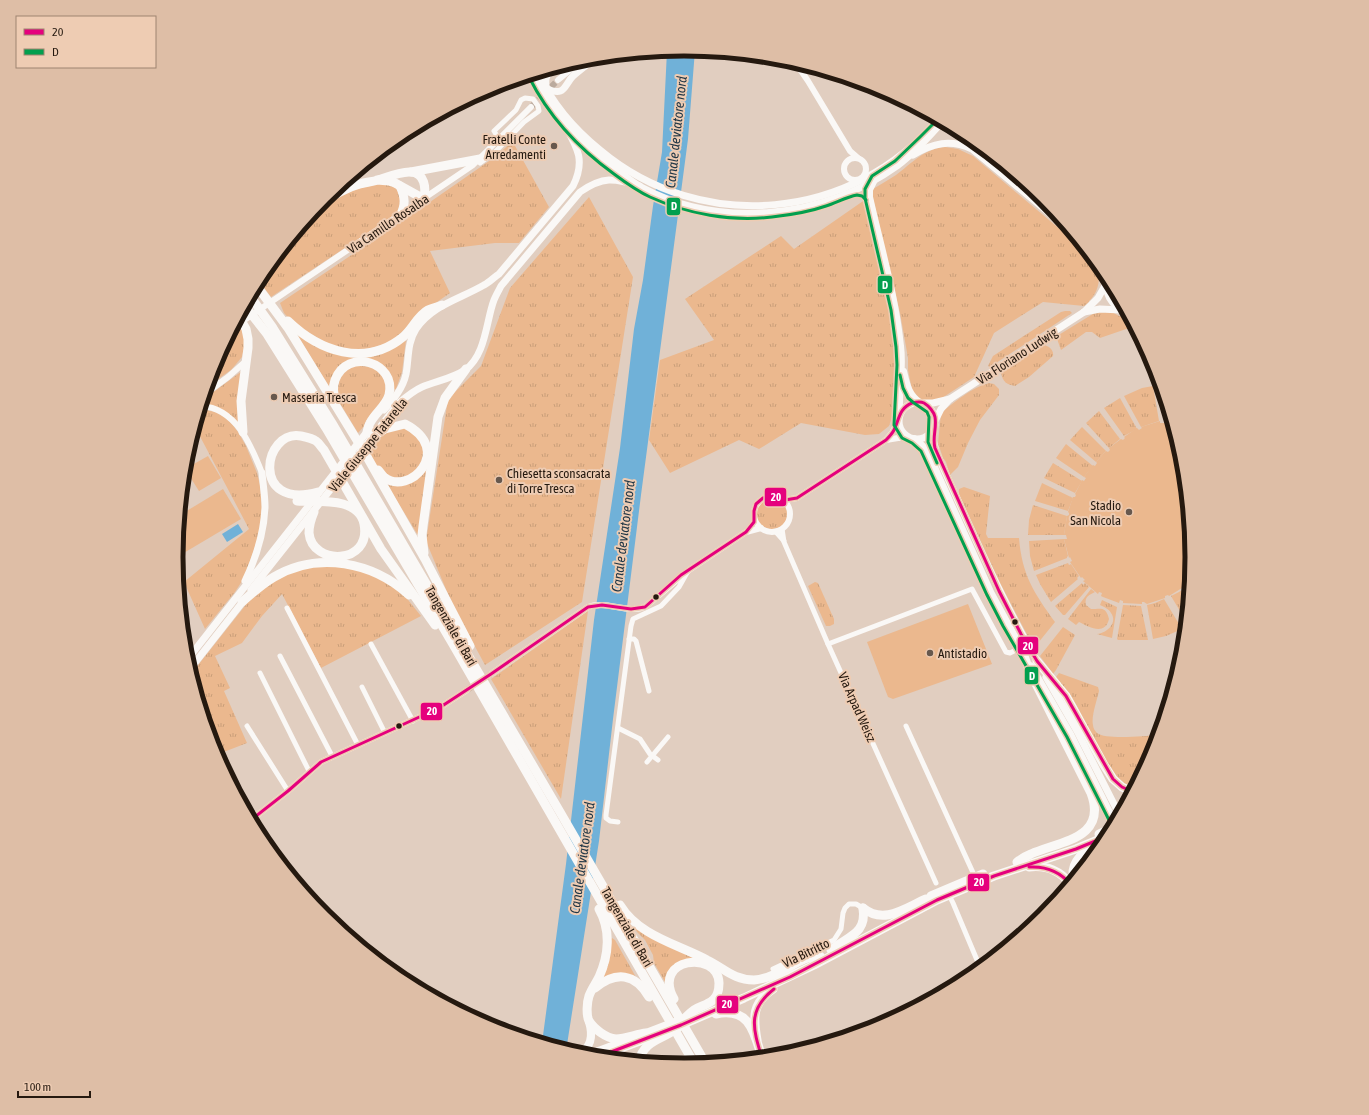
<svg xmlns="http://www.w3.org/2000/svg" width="1369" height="1115" font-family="'Asap Condensed',sans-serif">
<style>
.grass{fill:url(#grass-tufts)}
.park{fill:#ebb88e}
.water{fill:#70b1d8}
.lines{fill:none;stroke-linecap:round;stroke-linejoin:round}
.tertiary-tunnel{stroke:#bbaa9d;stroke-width:6;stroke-dasharray:6 3;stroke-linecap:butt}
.minor{stroke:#faf8f6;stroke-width:5}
.tertiary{stroke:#faf8f6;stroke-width:6}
.secondary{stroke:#faf8f6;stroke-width:7}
.primary{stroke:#faf8f6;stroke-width:8}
.trunk{stroke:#faf8f6;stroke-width:9}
.bus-1-casing{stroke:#eeccb3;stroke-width:6}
.bus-2-casing{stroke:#eeccb3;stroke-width:6}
.bus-1{stroke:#e5007d;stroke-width:3}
.bus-2{stroke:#029f4e;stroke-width:3}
.poi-dot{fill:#67584d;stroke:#eeccb3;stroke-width:1.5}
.bus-dot{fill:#25190f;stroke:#eeccb3;stroke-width:1.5}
.labels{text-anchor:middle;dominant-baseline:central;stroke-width:4;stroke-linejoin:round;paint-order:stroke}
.poi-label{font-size:13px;fill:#25190f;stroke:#eeccb3;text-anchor:start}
.street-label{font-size:13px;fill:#25190f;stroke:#eeccb3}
.water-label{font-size:14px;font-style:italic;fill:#213746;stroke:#eeccb3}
.rim{fill:none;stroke:#25190f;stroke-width:5}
.line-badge{stroke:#eeccb3;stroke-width:1.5}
.badge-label{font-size:11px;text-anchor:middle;font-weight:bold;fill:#fff}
</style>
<defs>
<pattern id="grass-tufts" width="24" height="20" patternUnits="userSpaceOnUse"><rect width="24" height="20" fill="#ebb88e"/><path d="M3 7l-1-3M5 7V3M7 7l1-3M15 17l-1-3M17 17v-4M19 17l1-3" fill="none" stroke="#c99e79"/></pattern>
</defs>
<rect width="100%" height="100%" fill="#e1cec0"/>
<g class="grass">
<polygon points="511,143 514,144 549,207 519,243 495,243 430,251 450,293 427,309 391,342 361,351 334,347 295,325 284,313 280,303 417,211 492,159"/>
<path d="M945,147L958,149L973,156L1093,257C1102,269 1101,291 1089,301V302L1084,306L1043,302L994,333L974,377L939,400L927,401L919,398L912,390L908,370V358L900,313L871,190C880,185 888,180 896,175C912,163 924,149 945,147Z"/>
<polygon points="384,183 398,188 402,205 396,214 271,297 259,281 262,275 310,216 328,203 356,189"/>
<polygon points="589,197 633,277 582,602 485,665 452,604 426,541 448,399 481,366 510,288"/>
<polygon points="866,199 896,332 896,398 893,414 889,426 879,434 865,435 801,423 759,449 739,440 670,473 649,440 660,360 714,340 685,299 781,236 794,249"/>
<polygon points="1065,311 1070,311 1072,313 990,367 988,366 993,356 1061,312"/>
<polygon points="1096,312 1112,312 1119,316 1129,317 1135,326 1100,338 1092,332 1086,332 1061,350 1057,339 1057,336"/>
<polygon points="242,326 246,338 242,357 231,370 207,387 215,363 230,334"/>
<polygon points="295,331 346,355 406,340 402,372 396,389 393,390 389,377 358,359 330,388"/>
<path d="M1044,345C1049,346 1054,350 1053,356L1029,377L1015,386C1006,384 1003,382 1001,373L1037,347Z"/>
<polygon points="351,366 373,366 384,376 387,395 368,422 358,433 338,400 336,382"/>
<path d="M242,371L240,424C225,411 222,407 202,404L204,399Z"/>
<path d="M989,383L994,384L999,389V395L980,420L968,443L958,467L950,475L946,462L943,458L938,443L941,413C954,402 973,387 989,383Z"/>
<polygon points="1159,385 1161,385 1172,420 1164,420"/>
<polygon points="1153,386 1159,421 1141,427 1124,396 1142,388"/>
<polygon points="1120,398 1137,429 1124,436 1104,408"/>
<polygon points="201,409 220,413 232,424 238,432 246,446 257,473 260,485 262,508 259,535 244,578 235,592 205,629 184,582 249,529 195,427"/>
<polygon points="1099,411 1120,439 1109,448 1086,423"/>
<polygon points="1082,427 1106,451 1096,462 1070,440"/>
<polygon points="405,428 422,441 425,459 412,475 397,478 388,476 378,469 369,452 382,432"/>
<polygon points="1066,444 1093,466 1084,477 1056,458"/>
<polygon points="428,463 419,537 385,481 397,484"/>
<polygon points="1053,463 1082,481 1075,493 1044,478"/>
<polygon points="1042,483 1073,498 1068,511 1035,501"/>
<path d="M964,487L990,496L986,534L988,538H1019C1022,575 1034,593 1055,622L1034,648L1000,583L959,494V489Z"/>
<circle cx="772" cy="513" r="16"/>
<polygon points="1033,505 1067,516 1064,535 1028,535 1029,520"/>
<polygon points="1064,539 1068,556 1067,557 1067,558 1034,571 1030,556 1029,541"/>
<polygon points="1068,563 1069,565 1071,564 1079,576 1077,578 1078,579 1051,602 1040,584 1036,575"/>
<polygon points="337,566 368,572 401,591 421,616 321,668 282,594 262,616 242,643 215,656 230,688 224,691 247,743 216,755 191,674 252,597 271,581 306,567"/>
<polygon points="815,582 818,583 834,619 834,624 830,626 826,626 808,586"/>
<polygon points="1082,583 1083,585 1085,583 1089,587 1065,615 1063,615 1055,606"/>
<path d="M1091,589L1095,592C1090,595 1084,596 1086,605L1091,609C1101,609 1106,606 1109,619C1105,636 1089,627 1079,622L1076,625L1068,619Z"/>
<polygon points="1183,589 1189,597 1187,623 1171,596 1179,592"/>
<polygon points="1164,599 1182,629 1166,636 1153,639 1147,605 1155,603"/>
<path d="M1102,600L1117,607L1112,638L1097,634C1107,633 1118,623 1111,613C1109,609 1104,607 1100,605Z"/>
<polygon points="1123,605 1141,606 1148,640 1118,640 1117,639"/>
<polygon points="588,611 561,799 491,679"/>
<polygon points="1063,627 1075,635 1056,670 1053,674 1040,656"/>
<path d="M1059,673L1098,687L1099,691C1097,700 1091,717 1093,725C1093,728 1095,731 1097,733C1106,740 1145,736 1157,735L1159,737L1154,752L1135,789C1116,785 1097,749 1089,733C1085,725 1083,717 1079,710C1073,698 1064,688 1056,677Z"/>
<polygon points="632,923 700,959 691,959 665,982 654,963 653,955 645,940 637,932"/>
<polygon points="612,938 615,940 637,979 603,977 611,939"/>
</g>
<g class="park">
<polygon points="1164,420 1172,420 1183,459 1193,558 1191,582 1185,586 1184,585 1182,586 1182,588 1169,596 1168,595 1165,596 1165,598 1147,604 1144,602 1142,602 1142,604 1123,603 1123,601 1120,600 1119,603 1103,597 1101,596 1102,593 1099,592 1098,594 1083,581 1085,580 1082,577 1081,578 1070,562 1072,561 1070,557 1069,558 1064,539 1067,539 1066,535 1064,535 1067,516 1069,515 1069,513 1068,512 1073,497 1075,497 1076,495 1075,494 1082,480 1084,481 1086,478 1084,477 1093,465 1095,466 1097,463 1096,462 1106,451 1108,452 1110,450 1109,448 1121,439 1123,440 1125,438 1124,437 1137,428 1139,430 1142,428 1141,427 1160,421 1160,423 1164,423"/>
<polygon points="208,456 221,478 199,491 185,469"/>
<polygon points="223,489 241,519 182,554 177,545 180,515"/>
<polygon points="968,604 992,664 893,699 888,697 867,642"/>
</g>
<g class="water">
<polygon points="685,49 695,50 688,139 641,495 613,719 599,841 566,1051 542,1043 566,864 594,620 620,448 634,329 643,280 653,206 662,152 667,51"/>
<polygon points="238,524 243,532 227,542 222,534"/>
</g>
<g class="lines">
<g class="tertiary-tunnel">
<polyline points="532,106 558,80"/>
<polyline points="467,690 491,674"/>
</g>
<g class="minor">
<polyline points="480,163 496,151 524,122 539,111 538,106 533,99 525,98 521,100 516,110 494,131 499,139"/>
<polyline points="782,529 784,542 828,644 936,883"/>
<polyline points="776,532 784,541"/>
<polyline points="287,608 358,745"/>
<polyline points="629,639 634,639 636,641 649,691"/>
<polyline points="371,644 413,721"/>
<polyline points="828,644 972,589 1006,652 1010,653 1020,648"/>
<polyline points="280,656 332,756"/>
<polyline points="260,673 309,771"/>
<polyline points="362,687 385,733"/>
<polyline points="247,726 288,791"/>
<polyline points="906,726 975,877"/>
<polyline points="618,728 640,739 650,754 658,760"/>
<polyline points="647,762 668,737"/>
<polyline points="618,822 610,821 606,818 606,815 631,626 633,619 661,606 679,587 688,571"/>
<polyline points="949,895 953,903 977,960 982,968"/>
<polyline points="773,969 834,940 841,929 843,913 845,908 849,904 856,904 863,908"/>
</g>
<g class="tertiary">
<polyline points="795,62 808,81 850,151 858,158"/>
<polyline points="558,80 582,60"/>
<circle cx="855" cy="169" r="11"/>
<path d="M875,180L870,190V197C881,246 896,296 901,346C904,369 899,391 900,413"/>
<polyline points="234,327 473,165 531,107"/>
<path d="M904,371C907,384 909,395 920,402"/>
<polyline points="205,394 228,377 246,361"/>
<path d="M201,406C236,408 251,445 262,473"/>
<polyline points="886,440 898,438 913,438"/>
<circle cx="772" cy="514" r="18"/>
<polyline points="785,500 797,498 886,440 892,433 899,419"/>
<path d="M491,674L588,607C606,600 627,614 645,607L689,570L746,532L761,528"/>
<polyline points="251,820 288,791 321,762 439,708 467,690"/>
</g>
<g class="secondary">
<path d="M538,73C552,103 574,129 600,150C701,235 853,221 938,119"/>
<path d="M533,75C551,113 581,145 616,169C624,175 632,182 641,187C721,230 824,218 897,166C913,154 929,137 942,122"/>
<path d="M546,86C544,69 555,72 565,65"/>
<path d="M546,88C565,98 564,85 573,76C580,70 588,64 595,58"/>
<path d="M913,155C933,143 950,139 972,149L1072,232"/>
<polyline points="1001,162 1049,204"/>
<path d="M1108,276C1103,292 1111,307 1127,311"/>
<polyline points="1084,312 1100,309 1121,310"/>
<circle cx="917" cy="421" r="18"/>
<polyline points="924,403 933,403 950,399"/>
<path d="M384,410C394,399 403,388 406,374C409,358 407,343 416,329C432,305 460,299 484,285C490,282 494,277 499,274L573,186C586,160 577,147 564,124"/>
<polyline points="935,421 941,409 950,399 1084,312 1098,298 1106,284"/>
<path d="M935,425L933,439L936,452C969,524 999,596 1039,664"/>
<polyline points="915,439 925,448 929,455 991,593 1025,655"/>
<path d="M245,581C256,558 264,533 265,507C265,496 263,484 262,473"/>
<path d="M251,590L399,403C406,397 413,391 422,387C436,381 451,379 465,370C486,355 486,321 494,300C496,295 499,290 501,286L580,192C603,176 614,178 640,186"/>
<polyline points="187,660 370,428"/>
<polyline points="1031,666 1071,735 1114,821"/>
<polyline points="190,669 245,599"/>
<polyline points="1046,677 1077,731 1120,816"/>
</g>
<g class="primary">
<polyline points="641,1035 685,1018"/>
<path d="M579,1054C592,1047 593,1035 589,1022"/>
<polyline points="585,1056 628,1040"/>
<polyline points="598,1057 663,1033"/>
</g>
<g class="trunk">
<polyline points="411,172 480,159"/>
<path d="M319,205C332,196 345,188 360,184C366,182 372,182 378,180C387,177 402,171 411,172C425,173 426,188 424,199L395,183L389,181L377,180"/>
<path d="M400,216C406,205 405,197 400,186"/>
<polyline points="256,285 288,328 366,455 425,559 470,646"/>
<polyline points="250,296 273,328 332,423 560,812 706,1064"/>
<polyline points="245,306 267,334 326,428 454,646 695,1065"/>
<polyline points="239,317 246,329 248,339 248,348 241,401 243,432"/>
<path d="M288,321C319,351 365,368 403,337C412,330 417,316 428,310C432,308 438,307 442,305"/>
<path d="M336,401C333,394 333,386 335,380C347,347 397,362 389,395C386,406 375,413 370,423C368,426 368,429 367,432"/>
<path d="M372,437L385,429L405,424C455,450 409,497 384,477C382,475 380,472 378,470"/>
<path d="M318,492C250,511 263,429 301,436C306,437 312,438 316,441C319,443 321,447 324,450L381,549L435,625"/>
<path d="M297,501C311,502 328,500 343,504C353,507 362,513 364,524C372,565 312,566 309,533C309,525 311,519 314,512"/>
<polyline points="424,553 422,535 423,526 438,417 445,398 466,369"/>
<path d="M242,602C252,593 262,584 274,577C318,551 373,562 409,595"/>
<polyline points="1037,661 1066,696 1104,765 1113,779 1122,787 1133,792"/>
<polyline points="1099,834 1114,827"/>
<path d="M1017,862C1021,859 1026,856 1031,854C1060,841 1108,839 1091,793L1030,672L1022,651"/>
<path d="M1029,867C1046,865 1061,871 1071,885"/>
<path d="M1074,880C1070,866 1079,854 1092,848"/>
<polyline points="931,896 983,874"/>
<path d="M620,905C639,936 677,944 707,960C724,968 733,980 754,980C771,979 789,966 805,959C809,957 815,957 820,956"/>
<path d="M863,908C884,925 905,908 926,899"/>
<path d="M599,909C611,930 609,955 599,977C596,983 591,990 589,996C587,1002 586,1015 589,1021C594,1029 606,1038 616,1039C625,1039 637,1034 646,1033"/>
<path d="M831,950C848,936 867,934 863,908"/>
<path d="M595,988C616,971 635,973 649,997"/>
<path d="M674,999C651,957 718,950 719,983C719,989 718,996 713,1000C708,1005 700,1006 694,1010C691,1012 688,1015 685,1018"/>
<path d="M716,1014C750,1007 754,1032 762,1058"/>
<path d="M757,1040C753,1017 752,1003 773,989"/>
<path d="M639,1062C643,1038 668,1039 681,1025L744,998L814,965L937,900L994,876L1076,849L1110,835"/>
</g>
<g class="bus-1-casing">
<g id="bus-1">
<path d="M251,820L288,791L321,762L439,708L491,674L588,607L602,605L631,609L645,607L681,575L746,532L754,522V511L756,504L763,498L771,496L781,498L785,500L797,498L886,440C889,437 892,434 894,430C899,420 899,408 912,403C916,402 920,401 924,403C929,406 934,412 935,417C937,428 932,438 935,448L999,591L1021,634L1037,661L1066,696L1113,779L1122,787L1133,792"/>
<path d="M1029,867C1046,866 1060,871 1071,885"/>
<polyline points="598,1057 681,1025 790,977 937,900 994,876 1076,849 1110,835"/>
<path d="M762,1058C753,1029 747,1010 774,989"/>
</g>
</g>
<g class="bus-2-casing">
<g id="bus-2">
<path d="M529,77C549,117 578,148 614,174C626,183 637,191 650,197C687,214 732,222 772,217C790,215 809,212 826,206C836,203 846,197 857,195L862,196L866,200"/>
<polyline points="938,119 920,137 895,161 872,176 865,189 865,198 891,310 896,347 897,365 894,425 902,438 912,443 921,451 987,595 1003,626 1067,737 1112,826"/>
<polyline points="900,375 903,388 908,398 914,403 927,412 929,417 928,442 937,463"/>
</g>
</g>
<use href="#bus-1" class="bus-1"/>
<use href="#bus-2" class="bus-2"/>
</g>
<g class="poi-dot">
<circle cx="554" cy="146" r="4"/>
<circle cx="274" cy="397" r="4"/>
<circle cx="499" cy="480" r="4"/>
<circle cx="1129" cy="512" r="4"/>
<circle cx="930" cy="653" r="4"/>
</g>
<g class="bus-dot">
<circle cx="656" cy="597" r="3.5"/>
<circle cx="1015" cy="622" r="3.5"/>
<circle cx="399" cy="726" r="3.5"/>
</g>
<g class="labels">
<g class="poi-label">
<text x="546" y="139" text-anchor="end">Fratelli Conte<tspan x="546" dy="15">Arredamenti</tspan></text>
<text x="282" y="397">Masseria Tresca</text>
<text x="507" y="473">Chiesetta sconsacrata<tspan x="507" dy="15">di Torre Tresca</tspan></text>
<text x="1121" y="505" text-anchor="end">Stadio<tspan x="1121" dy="15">San Nicola</tspan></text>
<text x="938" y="653">Antistadio</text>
</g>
<g class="street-label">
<text transform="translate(388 224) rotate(-34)">Via Camillo Rosalba</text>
<text transform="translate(1017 356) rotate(-33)">Via Floriano Ludwig</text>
<text transform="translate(368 445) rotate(-51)">Viale Giuseppe Tatarella</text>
<text transform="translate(451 626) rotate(60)">Tangenziale di Bari</text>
<text transform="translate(857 707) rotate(66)">Via Arpad Weisz</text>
<text transform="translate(627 927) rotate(60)">Tangenziale di Bari</text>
<text transform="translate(806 953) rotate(-26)">Via Bitritto</text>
</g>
<g class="water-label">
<text transform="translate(676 132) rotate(-84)">Canale deviatore nord</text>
<text transform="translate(623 536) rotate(-83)">Canale deviatore nord</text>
<text transform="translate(582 858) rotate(-82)">Canale deviatore nord</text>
</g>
</g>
<path d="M0 0H1369V1115H0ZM183 557a501 501 0 1 1 1002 0a501 501 0 1 1-1002 0Z" fill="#debea6" fill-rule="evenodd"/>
<path class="rim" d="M183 557a501 501 0 1 1 1002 0a501 501 0 1 1-1002 0Z"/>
<g class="line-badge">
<rect x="666" y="197" width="15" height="19" rx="4" fill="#029f4e"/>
<rect x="877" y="275" width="16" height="19" rx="4" fill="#029f4e"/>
<rect x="764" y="487" width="23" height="20" rx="4" fill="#e5007d"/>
<rect x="1017" y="636" width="22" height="19" rx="4" fill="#e5007d"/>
<rect x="1024" y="666" width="15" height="19" rx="4" fill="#029f4e"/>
<rect x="420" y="702" width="23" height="19" rx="4" fill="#e5007d"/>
<rect x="967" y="873" width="23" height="19" rx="4" fill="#e5007d"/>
<rect x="716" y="995" width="23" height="19" rx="4" fill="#e5007d"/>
</g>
<g class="badge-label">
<text x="674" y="210">D</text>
<text x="885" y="289">D</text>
<text x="776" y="501">20</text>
<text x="1028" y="650">20</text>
<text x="1032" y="680">D</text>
<text x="432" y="715">20</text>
<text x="979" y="886">20</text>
<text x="727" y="1008">20</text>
</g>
<rect x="16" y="16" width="140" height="52" fill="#eeccb3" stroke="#9e8471"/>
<rect x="24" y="29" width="20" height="6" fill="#e5007d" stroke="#9e8471"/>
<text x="52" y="36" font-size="12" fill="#25190f">20</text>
<rect x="24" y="49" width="20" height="6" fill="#029f4e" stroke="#9e8471"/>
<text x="52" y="56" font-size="12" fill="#25190f">D</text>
<path d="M18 1091v6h72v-6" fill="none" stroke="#25190f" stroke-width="2"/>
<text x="24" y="1091" font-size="12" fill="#25190f" stroke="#eeccb3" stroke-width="3" paint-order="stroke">100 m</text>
</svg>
